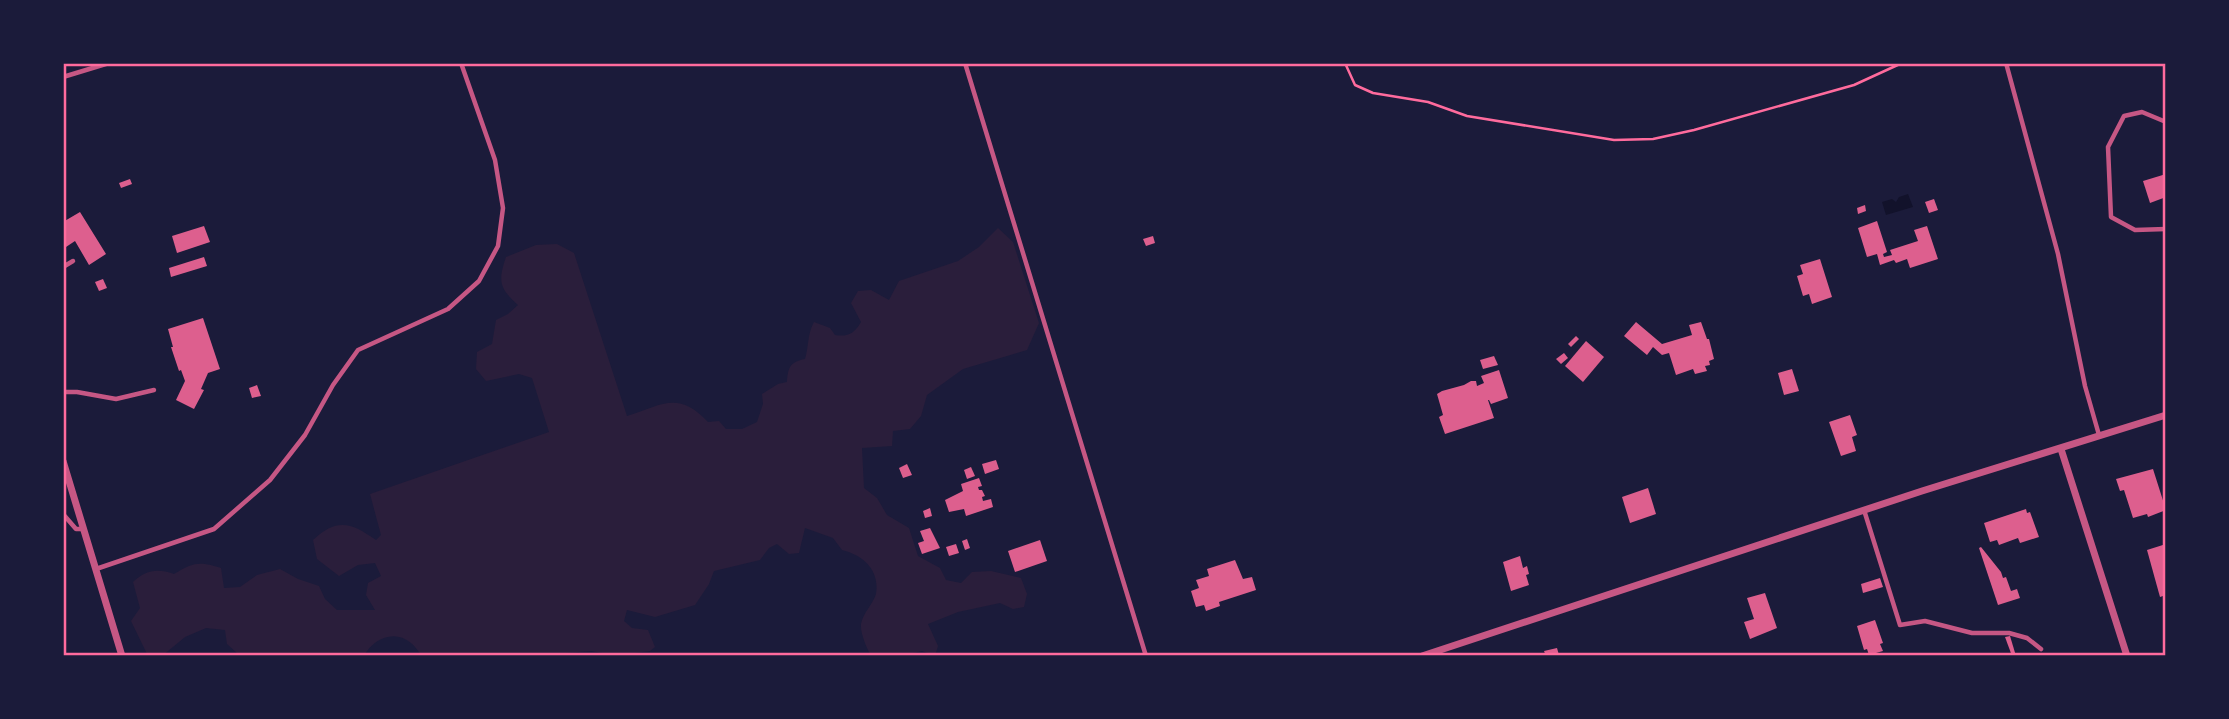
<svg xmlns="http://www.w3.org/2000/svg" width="2229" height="719" font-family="'Sofia Sans Condensed',sans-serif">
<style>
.green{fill:#2a1e3b}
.water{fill:#12122b}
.building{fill:#dd5f8e}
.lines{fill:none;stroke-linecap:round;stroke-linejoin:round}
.path{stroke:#ff6b9d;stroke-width:2.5}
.service{stroke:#c65784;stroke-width:4.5}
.minor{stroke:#c65784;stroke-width:7}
.neatline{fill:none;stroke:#ff6b9d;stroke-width:2.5}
</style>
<rect width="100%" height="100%" fill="#1b1b3a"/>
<path class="green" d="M998,228L1013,242L1039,323L1027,350L963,369L927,395L921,416L910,429L893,431L892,446L862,448L864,488L877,498L887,515L909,528L918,556L940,568L946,580L961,583L972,572L991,571L1021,578L1027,594L1024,607L1013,609L1000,603L958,612L928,624L938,646L935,656L922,651L901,656H871C867,649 860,633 861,624C863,613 873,604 876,594C880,570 863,555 842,550L833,538L805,528L799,553L789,554L777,544L769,548L760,560L714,571L709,584L695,605L655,617L627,610L624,621L632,628L648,630L655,647L650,651L635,653V656H619L591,651L566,653L564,656H422C419,652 415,646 411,643C394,629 373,639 364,656H264L259,653L238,654L227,644L225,630L206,628L185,637L162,656H148L131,621L140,608L133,582C146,570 157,568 174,574C193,562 200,561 221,568L224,588L240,587L257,575L280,569L298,579L319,586L325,599L337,610H375L366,595L368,583L381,576L375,563L358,565L339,576L317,559L313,540C337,517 352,523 376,540L381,535L370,494L549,432L532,378L519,374L486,381L476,369L477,352L492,344L496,320L508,314L518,305C499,288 498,281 506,257L536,245L557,244L574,253L627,416C662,405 678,390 708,422L719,421L726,429H742L757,422L763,404L762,394L778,384L787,382C788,367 790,362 805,359C809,346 807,335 814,322L830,328L835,335C848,337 854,334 861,322L851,303L858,291L871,290L889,300L899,281L958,261L979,247Z"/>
<polygon class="water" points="1908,194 1913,207 1886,215 1882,202 1892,199 1896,202 1899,197"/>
<g class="building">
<polygon points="2166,174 2166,197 2150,203 2143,181"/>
<polygon points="130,179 132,184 121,188 119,183"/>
<polygon points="1934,199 1938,210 1929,213 1925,202"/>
<polygon points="1865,205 1866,211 1858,214 1857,208"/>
<polygon points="80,212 106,254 89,265 75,241 63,249 63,222"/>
<polygon points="1877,221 1887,252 1883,254 1884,257 1892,255 1890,250 1918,241 1914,230 1927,226 1938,259 1910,268 1907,259 1896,263 1894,260 1880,265 1877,254 1867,257 1858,228"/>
<polygon points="204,226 210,242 177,253 172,236"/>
<polygon points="1153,236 1155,243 1146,246 1143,239"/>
<polygon points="204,257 207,266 171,277 169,268"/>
<polygon points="1820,259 1832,297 1812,304 1809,294 1803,296 1797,276 1803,274 1800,265"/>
<polygon points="103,279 107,288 99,291 95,282"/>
<polygon points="203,318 220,369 208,373 201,389 204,390 194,409 176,400 185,381 181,370 179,371 171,347 173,347 168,329"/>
<polygon points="1636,322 1662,344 1692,335 1689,325 1701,322 1707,339 1709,339 1714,359 1709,361 1710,365 1705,366 1707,371 1695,374 1693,369 1676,375 1669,353 1662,355 1653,347 1647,355 1624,336"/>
<polygon points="1576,336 1579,339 1571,347 1568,344"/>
<polygon points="1586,341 1604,357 1583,382 1565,366"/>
<polygon points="1564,353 1568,358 1561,364 1556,359"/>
<polygon points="1494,356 1498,365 1483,369 1480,360"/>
<polygon points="1792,369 1799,391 1784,395 1778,373"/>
<polygon points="1499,370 1508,398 1491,404 1489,400 1488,400 1494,418 1445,434 1439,417 1443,415 1437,394 1442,391 1464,385 1471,381 1476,381 1477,386 1484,383 1481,376"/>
<polygon points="257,385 261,396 252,398 249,388"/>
<polygon points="1850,415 1857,435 1852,437 1856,451 1841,456 1829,422"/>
<polygon points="996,460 999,469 985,474 982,464"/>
<polygon points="907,464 912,475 903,478 899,468"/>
<polygon points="971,467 975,476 967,479 964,470"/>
<polygon points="2153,469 2166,510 2148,517 2147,514 2133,518 2124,490 2120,491 2116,479"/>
<polygon points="979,478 982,486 978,487 979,490 982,490 985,496 982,497 983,501 991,499 993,507 966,516 964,509 949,512 945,500 963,491 961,484"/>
<polygon points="1648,488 1656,514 1630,523 1622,497"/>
<polygon points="930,508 932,516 925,518 923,511"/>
<polygon points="2026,509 2027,513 2030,512 2039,537 2020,543 2018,538 1999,545 1997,540 1990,542 1984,523"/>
<polygon points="930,528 940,548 922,554 918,543 924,541 920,531"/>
<polygon points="967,539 970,548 965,550 962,541"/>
<polygon points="1040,540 1047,561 1015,572 1008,551"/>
<polygon points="956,544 959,553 949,556 946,547"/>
<polygon points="2166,544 2166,595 2160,597 2147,550"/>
<polygon points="1981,547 2001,572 2003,578 2006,577 2011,591 2017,589 2020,598 1998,605 1979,548"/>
<polygon points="1520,556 1523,568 1527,566 1529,574 1526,575 1529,585 1511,591 1503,562"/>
<polygon points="1235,560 1243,579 1252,577 1256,590 1219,602 1220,606 1206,611 1204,605 1196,607 1191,591 1199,588 1196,580 1209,576 1207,569"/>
<polygon points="1880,578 1883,587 1863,593 1861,584"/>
<polygon points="1765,593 1777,628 1750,639 1744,622 1754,619 1747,598"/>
<polygon points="1875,620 1883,643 1880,644 1883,651 1869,655 1867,649 1864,650 1857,626"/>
<polygon points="2010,636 2016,656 2012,656 2005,637"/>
<polygon points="1557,648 1559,655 1568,653 1569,656 1546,656 1544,651"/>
</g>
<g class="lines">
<polyline class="path" points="1345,63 1355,85 1373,93 1428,102 1467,116 1614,140 1653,139 1694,130 1854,85 1902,63"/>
<g class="service">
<polyline points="965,63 1146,656"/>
<polyline points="2006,63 2058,254 2085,386 2099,435"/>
<polyline points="63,77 109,63"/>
<polyline points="2166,122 2142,112 2124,116 2108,147 2111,217 2135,230 2166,229"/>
<polyline points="63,267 73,261"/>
<polyline points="63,392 77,392 116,399 154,390"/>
<polyline points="1864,510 1900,625 1925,621 1972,633 2009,633 2027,638 2041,649"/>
<polyline points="63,514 76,529 83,529"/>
<polyline points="96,569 214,529 270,480 305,435 333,385 358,350 448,309 479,281 498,246 503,208 495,160 461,63"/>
</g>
<g class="minor">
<polyline points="2061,449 2127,656"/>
<polyline points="63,461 122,656"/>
<polyline points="1422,656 1922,491 2166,415"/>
</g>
</g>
<rect width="2229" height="719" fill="none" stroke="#1b1b3a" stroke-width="130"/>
<rect x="65" y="65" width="2099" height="589" class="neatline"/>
</svg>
